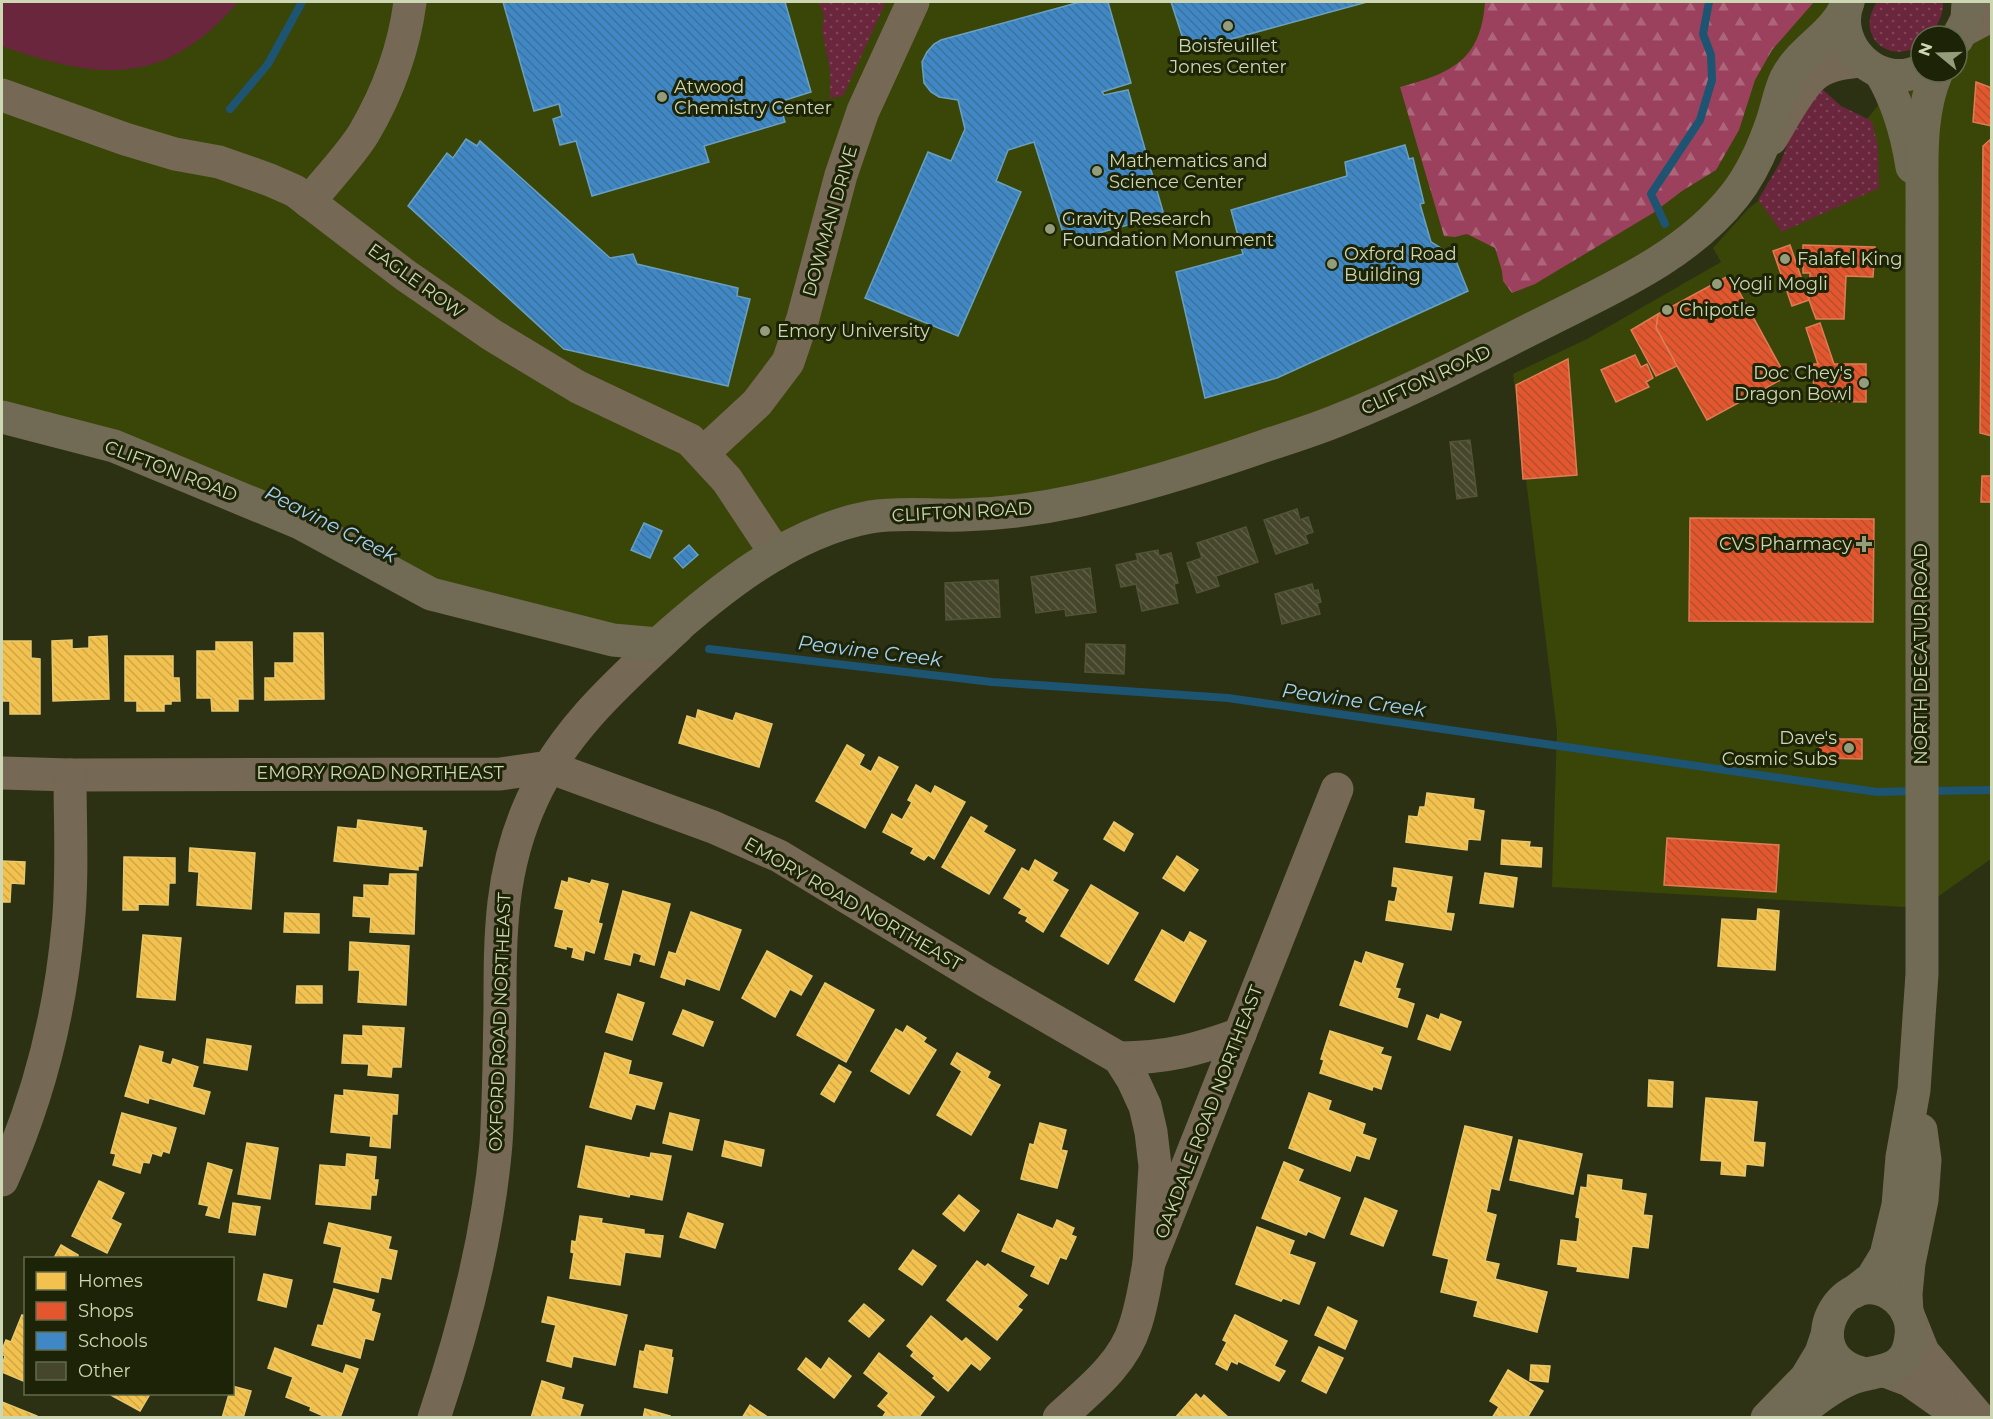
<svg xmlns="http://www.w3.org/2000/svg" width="1993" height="1419" font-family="Montserrat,sans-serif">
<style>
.built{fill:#3a4508}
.grass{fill:url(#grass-dots)}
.forest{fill:url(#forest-firs)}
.garden{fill:#6a263c}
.homes{fill:url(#homes-back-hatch);stroke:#e7c86d;stroke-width:1.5}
.shops{fill:url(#shops-back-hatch);stroke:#dd7d56;stroke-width:1.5}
.schools{fill:url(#schools-back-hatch);stroke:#6aa0c0;stroke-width:1.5}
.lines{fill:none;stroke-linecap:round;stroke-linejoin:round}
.stream{stroke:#1d5472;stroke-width:8}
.building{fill:url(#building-back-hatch);stroke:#525337;stroke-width:1.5}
.minor{stroke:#756854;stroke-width:33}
.major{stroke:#716a54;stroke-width:33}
.poi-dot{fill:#949d7b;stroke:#1d2306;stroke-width:2}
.labels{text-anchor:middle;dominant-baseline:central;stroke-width:6;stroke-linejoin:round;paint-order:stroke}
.poi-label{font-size:18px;fill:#cdd7b4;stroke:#1d2306;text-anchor:start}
.street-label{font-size:18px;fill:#cdd7b4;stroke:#1d2306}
.water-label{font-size:20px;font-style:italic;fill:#a3d1f3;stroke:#1d2306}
</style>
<defs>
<pattern id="grass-dots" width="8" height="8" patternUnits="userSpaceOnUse" patternTransform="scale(1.5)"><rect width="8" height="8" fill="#6a263c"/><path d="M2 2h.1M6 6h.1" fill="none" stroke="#7e4556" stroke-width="1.8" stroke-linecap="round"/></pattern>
<pattern id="forest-firs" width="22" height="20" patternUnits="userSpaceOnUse" patternTransform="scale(1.5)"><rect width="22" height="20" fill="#9b415d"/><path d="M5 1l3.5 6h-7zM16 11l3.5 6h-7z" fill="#ac6579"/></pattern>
<pattern id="homes-back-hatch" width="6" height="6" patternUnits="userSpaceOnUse" patternTransform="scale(1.5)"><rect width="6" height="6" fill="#f2c14e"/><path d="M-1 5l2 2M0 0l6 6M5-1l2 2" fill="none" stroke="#cea749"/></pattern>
<pattern id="shops-back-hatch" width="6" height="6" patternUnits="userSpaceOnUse" patternTransform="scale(1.5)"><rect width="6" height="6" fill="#e4572e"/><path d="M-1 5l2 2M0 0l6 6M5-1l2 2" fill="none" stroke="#b25030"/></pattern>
<pattern id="schools-back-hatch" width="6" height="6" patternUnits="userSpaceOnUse" patternTransform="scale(1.5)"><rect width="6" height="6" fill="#3f88c5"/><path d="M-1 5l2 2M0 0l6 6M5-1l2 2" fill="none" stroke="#3f729a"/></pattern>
<pattern id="building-back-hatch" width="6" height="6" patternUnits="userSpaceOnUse" patternTransform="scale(1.5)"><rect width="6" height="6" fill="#45462b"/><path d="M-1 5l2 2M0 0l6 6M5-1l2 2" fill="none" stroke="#5f6047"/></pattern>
</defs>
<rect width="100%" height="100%" fill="#2b3112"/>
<g class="built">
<polygon points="2,2 1848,2 1771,124 1669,255 1188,473 850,522 658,644 431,594 2,417"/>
<polygon points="1991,2 1991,859 1922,908 1552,887 1557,731 1513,374 1587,339 1721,262 1713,248 1749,208 1866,120 1921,53 1921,72 1957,72 1957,36 1935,36 1958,8"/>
</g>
<g class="grass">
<polygon points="819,2 886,2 843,96 830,98 830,71 822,29 824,17"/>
<path d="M1877,2H1943C1944,14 1937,26 1930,36H1921V44C1889,67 1854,35 1877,2Z"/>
<polygon points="1821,88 1841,106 1872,121 1878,147 1879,188 1782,232 1758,200 1781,161 1799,114"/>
</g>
<path class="forest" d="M1485,2H1814L1772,50L1755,80L1739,130L1716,170L1682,191L1653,213L1535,284L1512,293L1503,281L1502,271L1495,248L1467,234L1455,237L1444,236L1400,87C1452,73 1481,60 1485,2Z"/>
<path class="garden" d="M2,2H238C165,87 100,81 2,46Z"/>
<g class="homes">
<polygon points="294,633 323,633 324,699 265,700 265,678 275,678 275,663 294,663"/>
<polygon points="107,636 109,699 53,701 52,641 72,640 72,649 89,648 89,637"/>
<polygon points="2,641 31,641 31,658 40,659 40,714 10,714 10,701 2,701"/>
<polygon points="216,642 252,642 253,699 238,699 238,711 212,711 211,698 197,698 197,651 216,651"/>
<polygon points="125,656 173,656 173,678 179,678 180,701 171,701 171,704 164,704 164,711 137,711 137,701 125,701"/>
<polygon points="698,710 733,721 736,713 772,724 759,767 679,743 687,716 696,719"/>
<polygon points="847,745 864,755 859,765 871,772 879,757 898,767 865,828 816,801"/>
<polygon points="916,785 931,794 935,786 965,802 934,859 928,855 924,860 911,853 914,848 883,832 892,814 902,820 912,802 908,800"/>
<polygon points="1427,793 1474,799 1473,809 1484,811 1480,840 1468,839 1467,850 1406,842 1409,816 1418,817 1420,807 1425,807"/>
<polygon points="971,817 987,826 983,832 1015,850 989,894 942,867"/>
<polygon points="358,820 422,828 422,831 426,831 422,866 418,866 418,870 334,861 338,827 357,829"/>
<polygon points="1114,822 1133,834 1124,851 1104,839"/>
<polygon points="1502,840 1530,842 1529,847 1542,848 1541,867 1501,864"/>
<polygon points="190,848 255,853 251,909 197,905 199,872 189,871"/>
<polygon points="1177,856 1198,870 1184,891 1163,878"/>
<polygon points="124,857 175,858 175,883 169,883 168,905 138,904 138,910 123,910"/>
<polygon points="1035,860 1057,873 1052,881 1068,890 1043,932 1026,921 1028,917 1019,913 1022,909 1004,898 1022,868 1029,872"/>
<polygon points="2,861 25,862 24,884 11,883 10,902 2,902"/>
<polygon points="1394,868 1452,877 1446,913 1454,914 1451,930 1386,920 1389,901 1395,902 1398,887 1392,886"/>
<polygon points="1485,873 1517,878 1513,907 1480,903"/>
<polygon points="390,874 416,874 414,934 370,932 371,917 353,916 354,897 364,898 364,885 389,886"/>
<polygon points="569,878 590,884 592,880 608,884 598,923 602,924 594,953 585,950 583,960 572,957 574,948 566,946 566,949 555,946 564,910 555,908 562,881 568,883"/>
<polygon points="1091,885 1138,913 1108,964 1061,936"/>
<polygon points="623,891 670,904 654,965 640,961 642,955 633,952 630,965 605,959"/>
<polygon points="1758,909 1779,911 1775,970 1718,966 1722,919 1757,921"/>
<polygon points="691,912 741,930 719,990 686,978 684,985 661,977 669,952 676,954"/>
<polygon points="285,913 319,914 319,933 284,932"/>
<polygon points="1162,930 1184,943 1190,932 1206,941 1174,1002 1135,980"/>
<polygon points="143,935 181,938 175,1000 137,997"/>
<polygon points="350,942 409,946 406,1005 358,1002 360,970 349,970"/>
<polygon points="767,951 812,976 801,995 790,989 775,1017 742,998"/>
<polygon points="1366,952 1403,964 1395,988 1400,989 1397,998 1414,1004 1407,1027 1340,1005 1355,961 1362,964"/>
<polygon points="825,983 874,1010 846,1062 797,1035"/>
<polygon points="297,986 322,986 322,1003 296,1003"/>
<polygon points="618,994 644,1003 632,1040 606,1032"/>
<polygon points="683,1010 713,1022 703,1046 673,1034"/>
<polygon points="1441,1014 1461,1022 1450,1050 1418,1039 1427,1015 1439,1020"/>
<polygon points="363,1026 404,1028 401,1067 392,1067 391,1077 368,1075 369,1064 342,1063 344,1035 363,1036"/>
<polygon points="907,1026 926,1038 923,1042 936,1050 909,1094 871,1071 896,1029 903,1033"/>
<polygon points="1330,1031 1383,1048 1380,1054 1391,1057 1381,1089 1373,1086 1372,1090 1320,1073 1324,1060 1321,1059"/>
<polygon points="207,1039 251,1046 247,1070 204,1063"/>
<polygon points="140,1046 163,1052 161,1062 171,1065 173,1059 198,1067 192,1087 210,1092 204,1114 149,1098 148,1103 125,1096"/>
<polygon points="605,1053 631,1061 628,1074 662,1083 654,1109 636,1104 631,1119 590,1107"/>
<polygon points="957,1053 990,1072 987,1078 1000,1085 971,1135 937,1115 962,1071 951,1064"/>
<polygon points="839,1065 851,1072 834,1102 821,1094"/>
<polygon points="1649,1080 1673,1082 1672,1107 1648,1106"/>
<polygon points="344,1090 398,1095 397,1114 392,1114 390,1148 370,1146 371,1136 331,1132 335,1095 344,1096"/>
<polygon points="1309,1093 1331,1101 1328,1110 1365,1124 1362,1134 1376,1139 1369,1159 1356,1155 1350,1171 1289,1148"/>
<polygon points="1706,1098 1757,1102 1753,1142 1765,1143 1763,1166 1746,1164 1745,1176 1721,1174 1722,1161 1701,1160"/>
<polygon points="122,1113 176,1128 169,1153 163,1151 161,1156 152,1153 149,1163 143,1162 140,1173 113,1165 116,1154 111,1153"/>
<polygon points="670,1113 699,1120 692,1150 663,1143"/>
<polygon points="1040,1123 1066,1130 1061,1150 1067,1151 1057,1188 1021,1179 1030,1144 1034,1145"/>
<polygon points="1465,1126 1512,1137 1499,1190 1491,1188 1486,1212 1496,1215 1485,1261 1499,1264 1495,1279 1547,1292 1537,1332 1474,1316 1478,1301 1441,1292 1449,1259 1433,1255"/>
<polygon points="1519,1140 1582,1154 1573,1194 1510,1180"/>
<polygon points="725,1141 764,1150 761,1166 722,1156"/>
<polygon points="247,1143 278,1148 270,1199 238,1194"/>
<polygon points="586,1146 650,1158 651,1153 671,1156 662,1200 630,1194 629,1197 578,1187"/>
<polygon points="347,1154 376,1157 374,1180 378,1180 376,1195 371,1195 370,1209 316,1204 320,1165 346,1167"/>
<polygon points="1284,1162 1303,1170 1298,1181 1340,1198 1324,1238 1308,1231 1306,1235 1262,1218"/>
<polygon points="208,1163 232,1170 219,1218 206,1215 209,1206 199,1204"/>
<polygon points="1588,1175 1622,1180 1621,1190 1646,1194 1643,1215 1652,1216 1648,1248 1632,1246 1628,1278 1577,1271 1578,1267 1558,1264 1561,1240 1577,1242 1580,1218 1576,1217 1581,1187 1587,1188"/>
<polygon points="99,1181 124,1193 111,1219 121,1224 107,1253 72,1236"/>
<polygon points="959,1195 979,1211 964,1231 943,1214"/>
<polygon points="1365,1198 1397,1211 1383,1246 1351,1234"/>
<polygon points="233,1203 260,1207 255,1235 229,1232"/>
<polygon points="688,1213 723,1224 715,1248 680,1237"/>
<polygon points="1018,1214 1053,1229 1057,1220 1074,1228 1071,1235 1076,1237 1066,1259 1060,1257 1048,1284 1031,1276 1036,1266 1002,1251"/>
<polygon points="580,1216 602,1219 601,1223 644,1230 644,1234 663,1236 660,1257 625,1252 620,1285 570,1278 574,1253 571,1252 572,1241 576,1242"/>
<polygon points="329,1223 391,1237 388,1249 397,1251 391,1279 381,1277 378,1292 334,1282 342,1247 324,1243"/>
<polygon points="1257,1227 1294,1241 1289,1254 1315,1263 1299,1304 1283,1298 1281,1301 1236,1284"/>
<polygon points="61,1245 78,1255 78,1258 54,1258"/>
<polygon points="913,1250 936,1266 922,1285 899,1269"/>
<polygon points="977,1261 985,1267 988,1264 1027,1295 1017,1307 1022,1310 997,1340 947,1300"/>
<polygon points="264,1274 292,1280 286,1307 258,1300"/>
<polygon points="334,1289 374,1300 371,1311 380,1314 373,1340 365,1338 360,1358 312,1345 318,1325 323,1326"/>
<polygon points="548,1297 627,1315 615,1365 573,1356 571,1367 547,1361 556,1325 542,1322"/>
<polygon points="864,1304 884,1320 869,1337 849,1321"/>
<polygon points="1328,1307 1357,1321 1345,1349 1315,1335"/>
<polygon points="22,1315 26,1316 26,1382 2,1372 2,1365 5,1356 2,1354 2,1350 6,1340 11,1342"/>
<polygon points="1235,1315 1287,1341 1274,1366 1285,1371 1279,1381 1238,1361 1237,1364 1231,1361 1227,1370 1216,1364 1227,1342 1223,1340"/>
<polygon points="931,1316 962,1342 966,1338 990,1358 980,1370 971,1363 948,1391 933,1378 935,1376 911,1356 914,1352 907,1346"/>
<polygon points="646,1345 672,1350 671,1357 673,1358 667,1393 634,1387 640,1351 644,1352"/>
<polygon points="1319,1347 1343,1358 1326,1393 1302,1381"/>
<polygon points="275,1348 343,1374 346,1365 358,1369 340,1418 328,1418 310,1410 311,1407 286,1397 293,1377 268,1368"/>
<polygon points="879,1353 934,1397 918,1418 882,1418 886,1412 878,1406 889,1393 864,1373"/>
<polygon points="806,1358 821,1370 829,1358 851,1376 834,1398 798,1369"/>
<polygon points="1531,1365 1550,1366 1548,1382 1530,1380"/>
<polygon points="1508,1370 1543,1391 1527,1418 1492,1418 1499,1407 1490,1401"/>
<polygon points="542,1381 564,1388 561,1399 583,1405 579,1418 531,1418"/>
<polygon points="232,1386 251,1391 243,1418 222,1418 229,1394 232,1394"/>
<polygon points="109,1394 150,1394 140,1411"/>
<polygon points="1196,1394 1201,1399 1204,1395 1229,1418 1175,1418"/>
<polygon points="2,1402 37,1416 37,1418 2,1418"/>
<polygon points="750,1405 769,1418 742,1418"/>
<polygon points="645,1409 670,1416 669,1418 643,1418"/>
</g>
<g class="shops">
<polygon points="1976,82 1992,88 1992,126 1973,122"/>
<polygon points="1992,138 1992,436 1980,433 1983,146"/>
<polygon points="1790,245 1809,300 1792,306 1773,251"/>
<polygon points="1803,245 1875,247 1873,277 1846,276 1844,319 1816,319 1809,300 1810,273 1803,273"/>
<polygon points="1730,275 1786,377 1707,420 1656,328 1658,314"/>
<polygon points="1658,314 1656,328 1677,366 1656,376 1631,330"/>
<polygon points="1820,323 1834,364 1866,364 1866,402 1813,401 1814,364 1818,364 1806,328"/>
<polygon points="1635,355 1641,367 1647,364 1653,378 1646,382 1649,387 1616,402 1601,370"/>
<polygon points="1568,359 1577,475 1523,479 1516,385"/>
<polygon points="1982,476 1992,476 1992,502 1981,502"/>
<polygon points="1690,518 1874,519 1873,622 1689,621"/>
<polygon points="1820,739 1862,739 1862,759 1820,758"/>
<polygon points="1667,838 1779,845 1776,892 1664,885"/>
</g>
<g class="schools">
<polygon points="503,2 785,2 811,92 779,102 785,122 704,146 709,162 592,196 576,141 560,145 553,119 562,116 559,104 534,111"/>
<polygon points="1080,2 1108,2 1131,83 1102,92 1104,95 1128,90 1164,215 1066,242 1034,142 1008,150 996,181 1021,192 958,336 865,298 928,152 951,161 965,129 958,100 939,97 931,92 924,83 922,62 927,52 934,44 941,40"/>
<polygon points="1171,2 1367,2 1187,51"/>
<polygon points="466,139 477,146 480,141 610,258 633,254 637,264 738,288 737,296 750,299 728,386 564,349 408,206 447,153 453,158"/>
<polygon points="1405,145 1409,159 1413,158 1424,203 1420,204 1431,242 1454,256 1468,291 1277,378 1205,398 1176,272 1243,254 1231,210 1347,176 1345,162"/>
<polygon points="644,523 662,531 650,558 631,550"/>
<polygon points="689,545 698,555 683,568 674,558"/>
</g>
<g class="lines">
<g class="stream">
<polyline points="230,109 268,64 302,2"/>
<polyline points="1665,224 1651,194 1700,120 1712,80 1711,55 1703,34 1709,2"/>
<polyline points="709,649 992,682 1228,698 1877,792 1915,791"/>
<polyline points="1930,791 1992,790"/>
</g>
</g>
<g class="building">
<polygon points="1470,440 1477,496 1457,499 1450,442"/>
<polygon points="1297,509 1300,520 1308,517 1313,532 1305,535 1308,543 1276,554 1264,520"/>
<polygon points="1246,527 1258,562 1216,576 1219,586 1197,593 1187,563 1202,558 1197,543"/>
<polygon points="1158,550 1159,556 1171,553 1178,583 1174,584 1178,603 1142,611 1136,584 1121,587 1116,565 1138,560 1136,554"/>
<polygon points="1090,568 1096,612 1066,616 1065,609 1036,613 1031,577"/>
<polygon points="998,580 1000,617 946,620 945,583"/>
<polygon points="1312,584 1314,591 1318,590 1321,602 1317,603 1320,614 1282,624 1275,594"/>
<polygon points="1086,644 1125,645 1124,674 1085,672"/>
</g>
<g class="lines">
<g class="minor">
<polyline points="1962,31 1992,15"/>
<polyline points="2,95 125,139 175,154 219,162 270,180 295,191 405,275 492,335 578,387 690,440 727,480 776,554"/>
<path d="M1771,139C1782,121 1800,85 1817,73C1830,64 1847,62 1862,61"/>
<path d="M309,202C326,180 350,156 364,133C388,92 404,48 410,2"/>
<polyline points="703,453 757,403 788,362 803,318 841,175 863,111 913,2"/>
<polyline points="2,773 70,775 500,774 549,767 713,827 779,856 984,980 1119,1058 1133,1080 1145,1106 1151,1132 1155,1166 1149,1263"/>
<path d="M1119,1058C1166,1058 1196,1050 1240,1034"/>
<path d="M2,1180C38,1100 60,1014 68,926C73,876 70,825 70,775"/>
<polyline points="1911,1322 1923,1352 1979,1418"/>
<polyline points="1885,1371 1909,1380 1963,1418"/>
<path d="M434,1418C464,1329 488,1238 496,1144C499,1099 499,1054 500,1008C500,933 500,870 532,800C563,730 622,679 677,628"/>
<path d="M1059,1418C1088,1391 1123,1365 1135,1326C1142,1306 1145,1284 1149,1263L1337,789"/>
</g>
<g class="major">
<path d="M1848,2C1831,45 1879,92 1921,70"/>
<polyline points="1957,39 1967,19 1968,2"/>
<path d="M1880,72C1897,100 1907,135 1912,167"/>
<path d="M2,417L114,446L300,523L431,594L613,640L658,644C717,591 789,532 870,517C900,512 932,516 962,515C1000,514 1039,509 1076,501C1141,487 1204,467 1267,445C1292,437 1317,429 1341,419C1412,391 1479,355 1547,321C1614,287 1687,256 1735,195C1753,172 1764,146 1773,119C1777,106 1780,91 1786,78C1803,46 1834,37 1848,2"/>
<path d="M1854,1292L1872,1278L1886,1255L1898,1205L1902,1157L1914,1090L1922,974V219C1923,170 1917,117 1937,72"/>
<polyline points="1907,1312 1906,1294 1909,1263 1922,1200 1925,1160 1921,1130"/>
<polyline points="1767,1418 1806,1378 1821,1353 1827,1335"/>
<path d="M1793,1418C1810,1404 1829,1388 1850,1379C1876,1368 1907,1377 1911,1336C1913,1322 1907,1308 1897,1299C1844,1254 1788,1359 1866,1374"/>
</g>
</g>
<g class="poi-dot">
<circle cx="1228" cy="26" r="6"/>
<circle cx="662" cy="97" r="6"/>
<circle cx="1097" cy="171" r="6"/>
<circle cx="1050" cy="229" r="6"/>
<circle cx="1785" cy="259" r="6"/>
<circle cx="1332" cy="264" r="6"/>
<circle cx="1717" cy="284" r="6"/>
<circle cx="1667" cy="310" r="6"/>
<circle cx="765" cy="331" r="6"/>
<circle cx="1864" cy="383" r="6"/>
<path d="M1861 535h6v6h6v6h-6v6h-6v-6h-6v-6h6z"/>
<circle cx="1849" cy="748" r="6"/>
</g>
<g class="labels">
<g class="poi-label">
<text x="1228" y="46" text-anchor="middle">Boisfeuillet<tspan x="1228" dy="21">Jones Center</tspan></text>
<text x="674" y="87">Atwood<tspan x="674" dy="21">Chemistry Center</tspan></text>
<text x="1109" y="161">Mathematics and<tspan x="1109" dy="21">Science Center</tspan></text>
<text x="1062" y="219">Gravity Research<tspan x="1062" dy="21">Foundation Monument</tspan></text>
<text x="1344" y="254">Oxford Road<tspan x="1344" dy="21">Building</tspan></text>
<text x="1797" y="259">Falafel King</text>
<text x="1729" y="284">Yogli Mogli</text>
<text x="1679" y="310">Chipotle</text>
<text x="777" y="331">Emory University</text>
<text x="1852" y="373" text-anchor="end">Doc Chey's<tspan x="1852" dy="21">Dragon Bowl</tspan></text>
<text x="1852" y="544" text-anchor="end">CVS Pharmacy</text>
<text x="1837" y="738" text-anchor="end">Dave's<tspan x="1837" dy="21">Cosmic Subs</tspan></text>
</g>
<g class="street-label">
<text transform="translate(830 221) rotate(-74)">DOWMAN DRIVE</text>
<text transform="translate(416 281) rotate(36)">EAGLE ROW</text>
<text transform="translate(1426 380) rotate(-25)">CLIFTON ROAD</text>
<text transform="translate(171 471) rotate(21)">CLIFTON ROAD</text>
<text transform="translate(962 512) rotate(-3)">CLIFTON ROAD</text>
<text transform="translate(1921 654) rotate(-90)">NORTH DECATUR ROAD</text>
<text x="380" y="773">EMORY ROAD NORTHEAST</text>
<text transform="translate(853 904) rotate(30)">EMORY ROAD NORTHEAST</text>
<text transform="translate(500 1022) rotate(-88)">OXFORD ROAD NORTHEAST</text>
<text transform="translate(1209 1112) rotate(-69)">OAKDALE ROAD NORTHEAST</text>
</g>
<g class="water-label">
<text transform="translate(331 524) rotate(27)">Peavine Creek</text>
<text transform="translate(870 651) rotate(7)">Peavine Creek</text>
<text transform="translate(1354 700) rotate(8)">Peavine Creek</text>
</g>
</g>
<rect width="1993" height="1419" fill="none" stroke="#cdd7b4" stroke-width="6"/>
<rect x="24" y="1257" width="210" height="138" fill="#1d2306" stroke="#636b4c" stroke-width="1.5"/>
<rect x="36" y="1272" width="30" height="18" fill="#f2c14e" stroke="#636b4c" stroke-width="1.5"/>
<text x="78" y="1287" font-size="18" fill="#cdd7b4">Homes</text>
<rect x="36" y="1302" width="30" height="18" fill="#e4572e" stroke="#636b4c" stroke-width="1.5"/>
<text x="78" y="1317" font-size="18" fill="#cdd7b4">Shops</text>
<rect x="36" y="1332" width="30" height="18" fill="#3f88c5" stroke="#636b4c" stroke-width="1.5"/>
<text x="78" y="1347" font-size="18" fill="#cdd7b4">Schools</text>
<rect x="36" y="1362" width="30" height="18" fill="#45462b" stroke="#636b4c" stroke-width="1.5"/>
<text x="78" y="1377" font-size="18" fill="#cdd7b4">Other</text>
<g transform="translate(1939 54) rotate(289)"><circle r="28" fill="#1d2306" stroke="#636b4c" stroke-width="1.5"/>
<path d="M0-4.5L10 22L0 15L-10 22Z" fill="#949d7b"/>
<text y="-9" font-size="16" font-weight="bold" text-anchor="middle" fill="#cdd7b4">N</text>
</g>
</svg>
